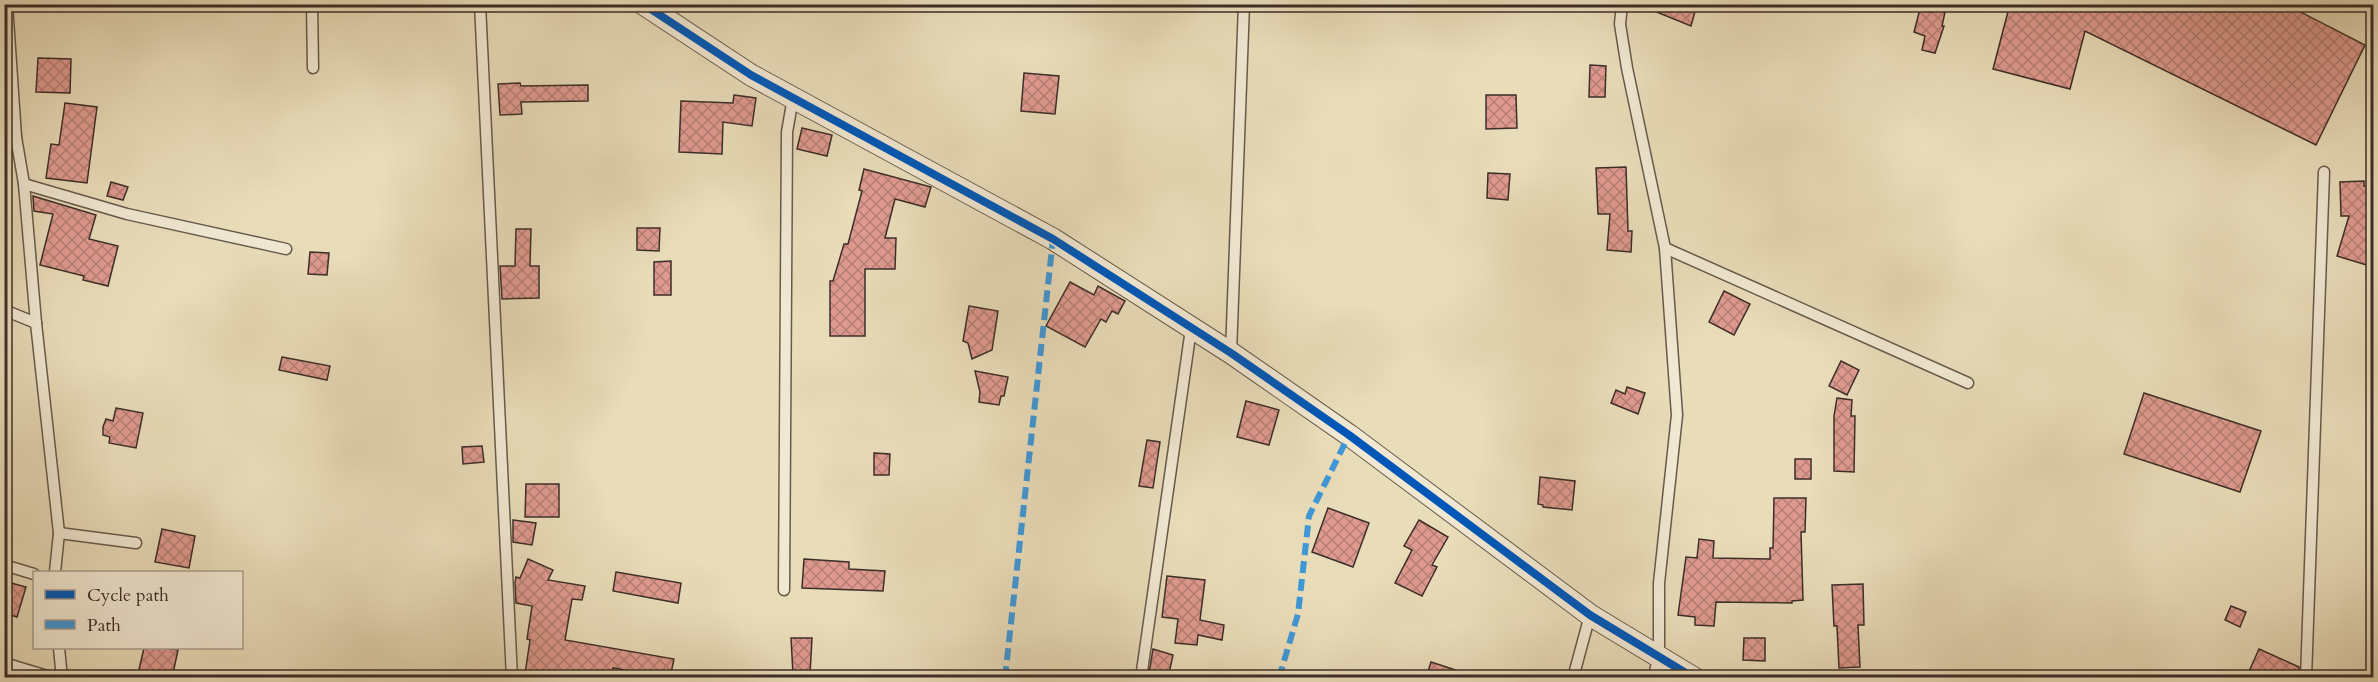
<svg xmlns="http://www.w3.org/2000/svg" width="2378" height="682" font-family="Cardo,serif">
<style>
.building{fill:url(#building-cross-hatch);stroke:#3c2e28;stroke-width:1.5}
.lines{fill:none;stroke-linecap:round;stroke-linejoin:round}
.service-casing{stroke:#675a4c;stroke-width:13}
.minor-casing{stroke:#675a4c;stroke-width:23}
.service{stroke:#f1e8d2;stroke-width:10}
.minor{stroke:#f1e8d2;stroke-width:21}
.quiet{stroke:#3f97d6;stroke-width:6;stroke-dasharray:12 6;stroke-linecap:butt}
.cycleway-casing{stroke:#f1e8d2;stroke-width:11}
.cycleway{stroke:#0057b8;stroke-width:8}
</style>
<defs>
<pattern id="building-cross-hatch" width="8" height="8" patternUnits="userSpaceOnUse" patternTransform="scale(1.5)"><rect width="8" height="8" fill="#df9a8f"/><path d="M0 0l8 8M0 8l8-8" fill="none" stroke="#b67e75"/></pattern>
</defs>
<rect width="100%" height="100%" fill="#e9dcb9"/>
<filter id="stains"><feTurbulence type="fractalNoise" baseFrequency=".00333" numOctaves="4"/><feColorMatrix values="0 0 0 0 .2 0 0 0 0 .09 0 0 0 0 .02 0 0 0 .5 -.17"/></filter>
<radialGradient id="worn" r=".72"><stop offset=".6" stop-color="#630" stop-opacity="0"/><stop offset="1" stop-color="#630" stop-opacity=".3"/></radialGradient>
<g class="building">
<polygon points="1637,4 1680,4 1696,8 1691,26"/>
<polygon points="2010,4 2285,4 2365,45 2316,145 2085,31 2070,89 1993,69"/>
<polygon points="1920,9 1931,12 1932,9 1945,12 1942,26 1944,26 1935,53 1922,50 1925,36 1914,32"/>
<polygon points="38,58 71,59 70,93 36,92"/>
<polygon points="1590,65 1606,66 1605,97 1589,97"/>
<polygon points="1024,73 1059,76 1055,114 1021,111"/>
<polygon points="520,83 521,86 588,85 588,101 521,102 522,114 500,115 498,84"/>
<polygon points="734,95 756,98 752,126 723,122 722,154 679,152 681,101 733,103"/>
<polygon points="1486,95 1516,95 1517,128 1486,129"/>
<polygon points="65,103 97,107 87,183 46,178 51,144 59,145"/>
<polygon points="802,128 832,135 827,156 797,149"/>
<polygon points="1626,167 1628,231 1632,231 1631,252 1607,250 1610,214 1598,214 1596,168"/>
<polygon points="864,169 931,187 925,207 895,199 885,238 896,238 895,269 865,269 865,336 830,336 830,281 833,281 844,244 848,244 862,191 859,190"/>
<polygon points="1488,173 1510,174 1508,200 1487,198"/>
<polygon points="2364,181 2364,186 2373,186 2373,267 2337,256 2349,216 2341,216 2340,182"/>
<polygon points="111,182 128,187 123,200 107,196"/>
<polygon points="33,196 96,215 89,239 118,246 108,286 83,280 84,276 40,265 53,214 34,211"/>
<polygon points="637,228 660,228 659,251 637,250"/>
<polygon points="516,229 531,229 530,266 539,266 539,298 502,299 500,266 515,266"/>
<polygon points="310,252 329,253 327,275 308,274"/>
<polygon points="671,261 671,295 654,295 654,262"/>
<polygon points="1070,282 1094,295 1098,286 1125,301 1118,314 1112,311 1106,322 1101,319 1085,347 1046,326"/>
<polygon points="1724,291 1750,304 1734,335 1709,322"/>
<polygon points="969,306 998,311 992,350 972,359 968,343 963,341"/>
<polygon points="282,357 330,366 327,380 279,370"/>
<polygon points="1841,361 1859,370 1847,395 1829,386"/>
<polygon points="975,371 1008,377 1004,396 1001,396 999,405 979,402 980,392"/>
<polygon points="1627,387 1645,393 1638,414 1611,403 1616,390 1625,394"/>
<polygon points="2144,393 2261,431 2240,492 2124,454"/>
<polygon points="1837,398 1852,400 1851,416 1855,416 1854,472 1834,471 1834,416"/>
<polygon points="1246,401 1279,410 1269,445 1237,437"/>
<polygon points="116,408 143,413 136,448 109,443 110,437 103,435 103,427 106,419 113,421"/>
<polygon points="1147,440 1160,442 1153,488 1139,486"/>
<polygon points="482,446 484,462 463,464 462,447"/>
<polygon points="874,453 890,454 889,475 874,475"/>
<rect x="1795" y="459" width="16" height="20"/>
<polygon points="1540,477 1575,481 1572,510 1543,507 1543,505 1538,504"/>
<polygon points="526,484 559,484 559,517 525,517"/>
<polygon points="1774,498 1806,498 1805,532 1801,532 1803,600 1792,601 1792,603 1716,602 1714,626 1695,625 1695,617 1678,615 1686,557 1697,558 1699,539 1714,541 1713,558 1770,559 1770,548 1773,548"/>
<polygon points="1328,508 1369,523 1353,567 1312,552"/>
<polygon points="513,520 536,523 532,545 513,542"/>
<polygon points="1419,520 1448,537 1432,565 1437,567 1422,596 1395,583 1412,550 1404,546"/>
<polygon points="162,529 195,536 189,568 155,562"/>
<polygon points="528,559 553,570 548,580 585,586 582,600 572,599 565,640 674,659 670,678 613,668 612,678 546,678 525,674 530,640 527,639 532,606 516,603 515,583 516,577 520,578"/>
<polygon points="804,559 849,562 849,569 885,571 883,591 802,588"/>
<polygon points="616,572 681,583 678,603 613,591"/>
<polygon points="1167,576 1205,580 1200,620 1224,625 1222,640 1198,635 1197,645 1175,643 1178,619 1162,617"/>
<polygon points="4,581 26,587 17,617 4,613"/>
<polygon points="1863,584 1864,625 1858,625 1860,667 1839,668 1837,626 1834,626 1832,585"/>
<polygon points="2231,606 2246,612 2240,627 2225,620"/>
<polygon points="791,638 812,638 810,674 793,674"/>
<polygon points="1744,638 1765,638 1765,661 1743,660"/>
<polygon points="144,648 166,648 178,650 172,678 137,678"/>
<polygon points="1153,649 1173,655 1168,678 1149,674"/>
<polygon points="2259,649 2299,667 2299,678 2246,678"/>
<polygon points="1431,662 1471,675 1470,678 1426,678"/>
</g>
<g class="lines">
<g class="service-casing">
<g id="service">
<polyline points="7,4 16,137 24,184 36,323 59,533 55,572"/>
<polyline points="312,4 313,68"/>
<polyline points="480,4 512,678"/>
<polyline points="1622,4 1620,24 1627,68 1665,248 1677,415 1659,583 1659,657 1653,678"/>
<polyline points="4,133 16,137"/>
<polyline points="24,184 127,214 286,249"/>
<polyline points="1665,248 1968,383"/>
<polyline points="4,310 36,323"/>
<polyline points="1231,353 1244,4"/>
<polyline points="59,533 136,543"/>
<polyline points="4,565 34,574"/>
<polyline points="784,590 787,132 793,98"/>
<polyline points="59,648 62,678"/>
<polyline points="4,663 54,678"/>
<polyline points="1141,678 1191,329"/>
<polyline points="1573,678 1590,615"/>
<polyline points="2306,678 2324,172"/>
</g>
</g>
<g class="minor-casing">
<polyline id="minor" points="643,4 751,75 1053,239 1231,353 1349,435 1590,615 1694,678"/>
</g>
<use href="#service" class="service"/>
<use href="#minor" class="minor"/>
<g class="quiet">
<polyline points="1005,678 1053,239"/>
<polyline points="1279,678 1298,614 1309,516 1349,435"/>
</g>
<g class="cycleway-casing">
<polyline id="cycleway" points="643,4 751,75 1053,239 1231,353 1349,435 1590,615 1694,678"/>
</g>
<use href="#cycleway" class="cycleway"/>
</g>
<rect width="2378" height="682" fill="none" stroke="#e9dcb9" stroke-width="24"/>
<rect x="6" y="6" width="2366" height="670" fill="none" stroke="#3c2e28" stroke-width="3"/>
<rect x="12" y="12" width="2354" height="658" fill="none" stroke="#3c2e28" stroke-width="1.5"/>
<rect x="33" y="571" width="210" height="78" fill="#f1e8d2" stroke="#a99e8e" stroke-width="1.5"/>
<rect x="45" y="590" width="30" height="9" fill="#0057b8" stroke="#a99e8e" stroke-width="1.5"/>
<text x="87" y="601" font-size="18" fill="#3c2e28">Cycle path</text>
<rect x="45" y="620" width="30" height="9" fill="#3f97d6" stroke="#a99e8e" stroke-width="1.5"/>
<text x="87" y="631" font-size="18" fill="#3c2e28">Path</text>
<rect width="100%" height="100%" filter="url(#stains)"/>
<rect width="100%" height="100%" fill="url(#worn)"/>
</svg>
